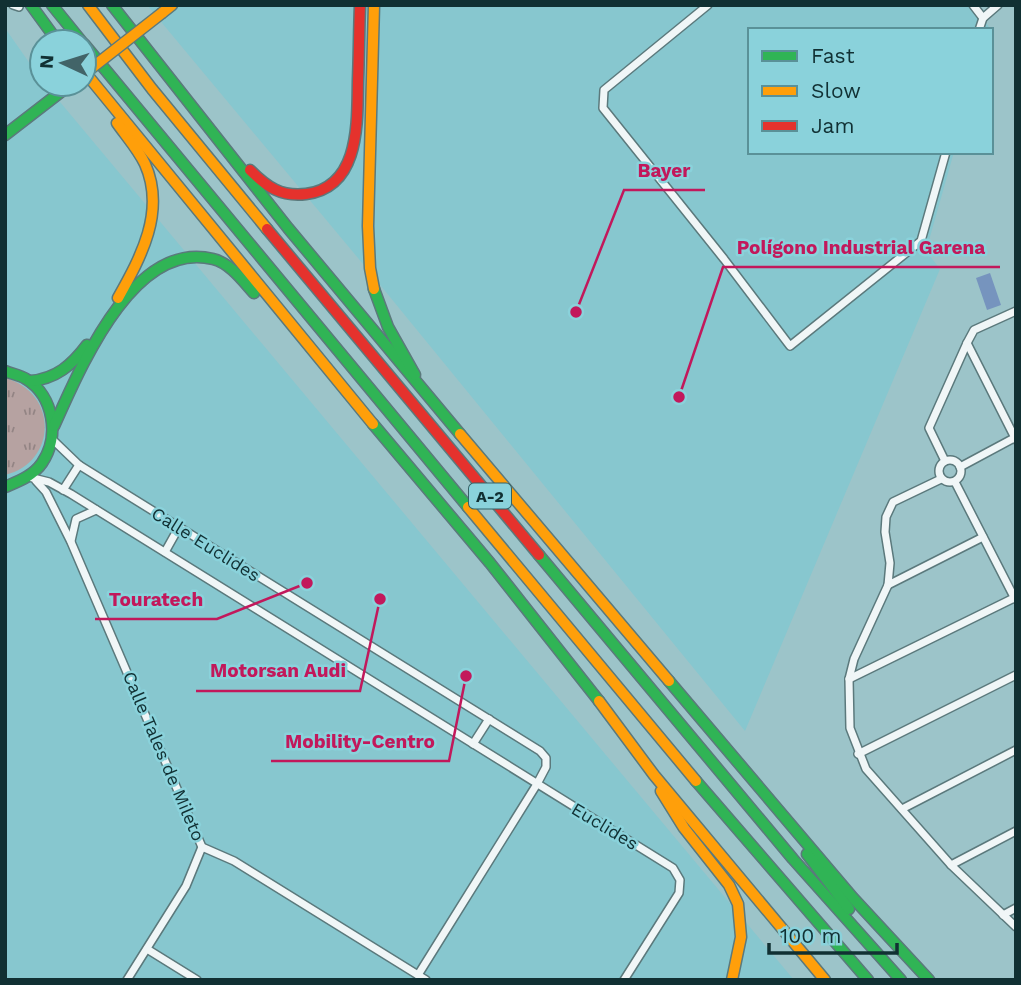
<svg xmlns="http://www.w3.org/2000/svg" width="1021" height="985" font-family="'Work Sans',sans-serif">
<style>
.built{fill:#87c7cf}
.grass{fill:url(#grass-tufts)}
.water{fill:#7694be}
.lines{fill:none;stroke-linecap:round;stroke-linejoin:round}
.street-casing{stroke:#5b797c;stroke-width:10}
.fast-casing{stroke:#5b797c;stroke-width:13}
.slow-casing{stroke:#5b797c;stroke-width:13}
.jam-casing{stroke:#5b797c;stroke-width:13}
.street{stroke:#f0f6f7;stroke-width:7}
.fast{stroke:#30b455;stroke-width:10}
.slow{stroke:#ff9f0a;stroke-width:10}
.jam{stroke:#e5322d;stroke-width:10}
.slow-bridge-casing{stroke:#5b797c;stroke-width:13;stroke-linecap:butt}
.slow-bridge{stroke:#ff9f0a;stroke-width:10}
.labels{text-anchor:middle;dominant-baseline:central;stroke-width:5;stroke-linejoin:round;paint-order:stroke}
.shield{fill:#8ad2db;stroke:#356165;stroke-width:2}
.shield-label{font-size:16px;font-weight:bold;fill:#113033}
.street-label{font-size:18px;fill:#113033;stroke:#8ad2db}
.leader{fill:none;stroke:#c2185b;stroke-width:2.5}
.callout-dot{fill:#c2185b;stroke:#8ad2db;stroke-width:2.5}
.callout-label{font-size:19px;text-anchor:middle;font-weight:bold;fill:#c2185b;stroke:#8ad2db;stroke-width:5;stroke-linejoin:round;paint-order:stroke}
</style>
<defs>
<pattern id="grass-tufts" width="24" height="20" patternUnits="userSpaceOnUse" patternTransform="scale(1.75)"><rect width="24" height="20" fill="#b6a2a1"/><path d="M3 7l-1-3M5 7V3M7 7l1-3M15 17l-1-3M17 17v-4M19 17l1-3" fill="none" stroke="#938484"/></pattern>
</defs>
<rect width="100%" height="100%" fill="#9cc4c9"/>
<g class="built">
<polygon points="147,5 972,5 989,27 988,30 750,30 750,152 954,152 926,251 940,269 745,731 363,264"/>
<polygon points="5,28 42,81 42,84 45,84 794,980 5,980"/>
</g>
<path class="grass" d="M5,378C58,392 58,462 5,475Z"/>
<polygon class="water" points="990,273 1001,305 987,310 976,278"/>
<g class="lines">
<g class="street-casing">
<g id="street">
<polyline points="13,5 19,7"/>
<polyline points="708,5 604,90 603,108 724,259 790,346 921,241 946,152"/>
<polyline points="973,5 983,18"/>
<polyline points="979,30 983,18 998,5"/>
<polyline points="967,343 1016,440"/>
<polyline points="53,440 79,465 540,751 546,758 546,767 537,784 418,975"/>
<circle cx="950" cy="471" r="11"/>
<polyline points="945,461 929,428 967,343 974,330 1016,311"/>
<polyline points="960,467 1016,437"/>
<polyline points="29,477 49,482 71,494 673,868 680,880 679,893 624,980"/>
<polyline points="941,479 893,502 886,517 885,532 890,563 888,585 854,659 849,679 850,728 866,769 951,865 1016,927"/>
<polyline points="36,481 46,492 71,542 202,847 234,861 426,980"/>
<polyline points="955,482 1015,599"/>
<polyline points="63,490 79,465"/>
<polyline points="71,541 76,519 96,510"/>
<polyline points="165,552 179,527"/>
<polyline points="888,585 983,537"/>
<polyline points="849,679 1014,598"/>
<polyline points="473,744 489,719"/>
<polyline points="858,754 1016,675"/>
<polyline points="902,809 1016,750"/>
<polyline points="951,865 1016,831"/>
<polyline points="1003,915 1016,908"/>
<polyline points="147,949 197,980"/>
<polyline points="127,980 186,886 202,847"/>
</g>
</g>
<g class="fast-casing">
<g id="fast">
<polyline points="31,5 58,42"/>
<polyline points="52,5 82,42"/>
<polyline points="112,5 288,228 460,434"/>
<polyline points="84,44 468,507"/>
<polyline points="5,135 71,84"/>
<polyline points="374,289 388,327 415,375"/>
<path d="M5,371C12,374 20,375 26,379C54,396 60,437 42,463C33,476 19,481 5,487"/>
<path d="M30,381C56,379 72,365 87,345"/>
<polyline points="373,424 490,563 599,701"/>
<path d="M54,426C80,369 133,239 213,259C230,263 243,281 254,293"/>
<polyline points="539,555 793,859 901,980"/>
<polyline points="669,681 853,898 929,980"/>
<polyline points="696,781 868,980"/>
<polyline points="807,854 849,909"/>
</g>
</g>
<g class="slow-casing">
<g id="slow">
<polyline points="88,5 152,89 267,229"/>
<polyline points="374,5 368,226 370,268 374,289"/>
<polyline points="162,13 172,5"/>
<polyline points="84,71 373,424"/>
<path d="M117,123C126,136 138,149 145,164C166,211 141,257 118,298"/>
<polyline points="460,434 669,681"/>
<polyline points="468,507 696,781"/>
<polyline points="599,701 654,775 825,980"/>
<polyline points="661,791 684,828 729,885 738,904 741,937 732,980"/>
</g>
</g>
<g class="jam-casing">
<g id="jam">
<path d="M250,170C267,187 281,197 306,194C361,187 357,121 358,80C359,55 359,30 360,5"/>
<polyline points="267,229 539,555"/>
</g>
</g>
<use href="#street" class="street"/>
<use href="#fast" class="fast"/>
<use href="#slow" class="slow"/>
<use href="#jam" class="jam"/>
<g class="slow-bridge-casing">
<polyline id="slow-bridge" points="84,74 162,13"/>
</g>
<use href="#slow-bridge" class="slow-bridge"/>
</g>
<g class="labels">
<rect class="shield" x="469" y="483.5" width="42" height="25" rx="5"/>
<g class="shield-label">
<text x="490" y="496">A-2</text>
</g>
<g class="street-label">
<text transform="translate(206 544) rotate(32)">Calle Euclides</text>
<text transform="translate(164 756) rotate(67)">Calle Tales de Mileto</text>
<text transform="translate(605 826) rotate(31)">Euclides</text>
</g>
</g>
<path class="leader" d="M576 312L624 190H705M679 397L723 267H1000M307 583L217 619H95M380 599L360 691H196M466 676L449 761H271"/>
<g class="callout-dot">
<circle cx="576" cy="312" r="7"/>
<circle cx="679" cy="397" r="7"/>
<circle cx="307" cy="583" r="7"/>
<circle cx="380" cy="599" r="7"/>
<circle cx="466" cy="676" r="7"/>
</g>
<g class="callout-label">
<text x="664" y="177">Bayer</text>
<text x="861" y="254">Polígono Industrial Garena</text>
<text x="156" y="606">Touratech</text>
<text x="278" y="677">Motorsan Audi</text>
<text x="360" y="748">Mobility-Centro</text>
</g>
<rect width="1021" height="985" fill="none" stroke="#113033" stroke-width="14"/>
<rect x="748" y="28" width="245" height="126" fill="#8ad2db" stroke="#5a9198" stroke-width="2"/>
<rect x="762" y="51" width="35" height="10" fill="#30b455" stroke="#5a9198" stroke-width="2"/>
<text x="811" y="63" font-size="21" fill="#113033">Fast</text>
<rect x="762" y="86" width="35" height="10" fill="#ff9f0a" stroke="#5a9198" stroke-width="2"/>
<text x="811" y="98" font-size="21" fill="#113033">Slow</text>
<rect x="762" y="121" width="35" height="10" fill="#e5322d" stroke="#5a9198" stroke-width="2"/>
<text x="811" y="133" font-size="21" fill="#113033">Jam</text>
<g transform="translate(63 63) rotate(274)"><circle r="33" fill="#8ad2db" stroke="#5a9198" stroke-width="2"/>
<path d="M0-5L12 26L0 18L-12 26Z" fill="#426468"/>
<text y="-10" font-size="19" font-weight="bold" text-anchor="middle" fill="#113033">N</text>
</g>
<path d="M769 943v10h128v-10" fill="none" stroke="#113033" stroke-width="3.5"/>
<text x="780" y="943" font-size="21" fill="#113033" stroke="#8ad2db" stroke-width="5" paint-order="stroke">100 m</text>
</svg>
